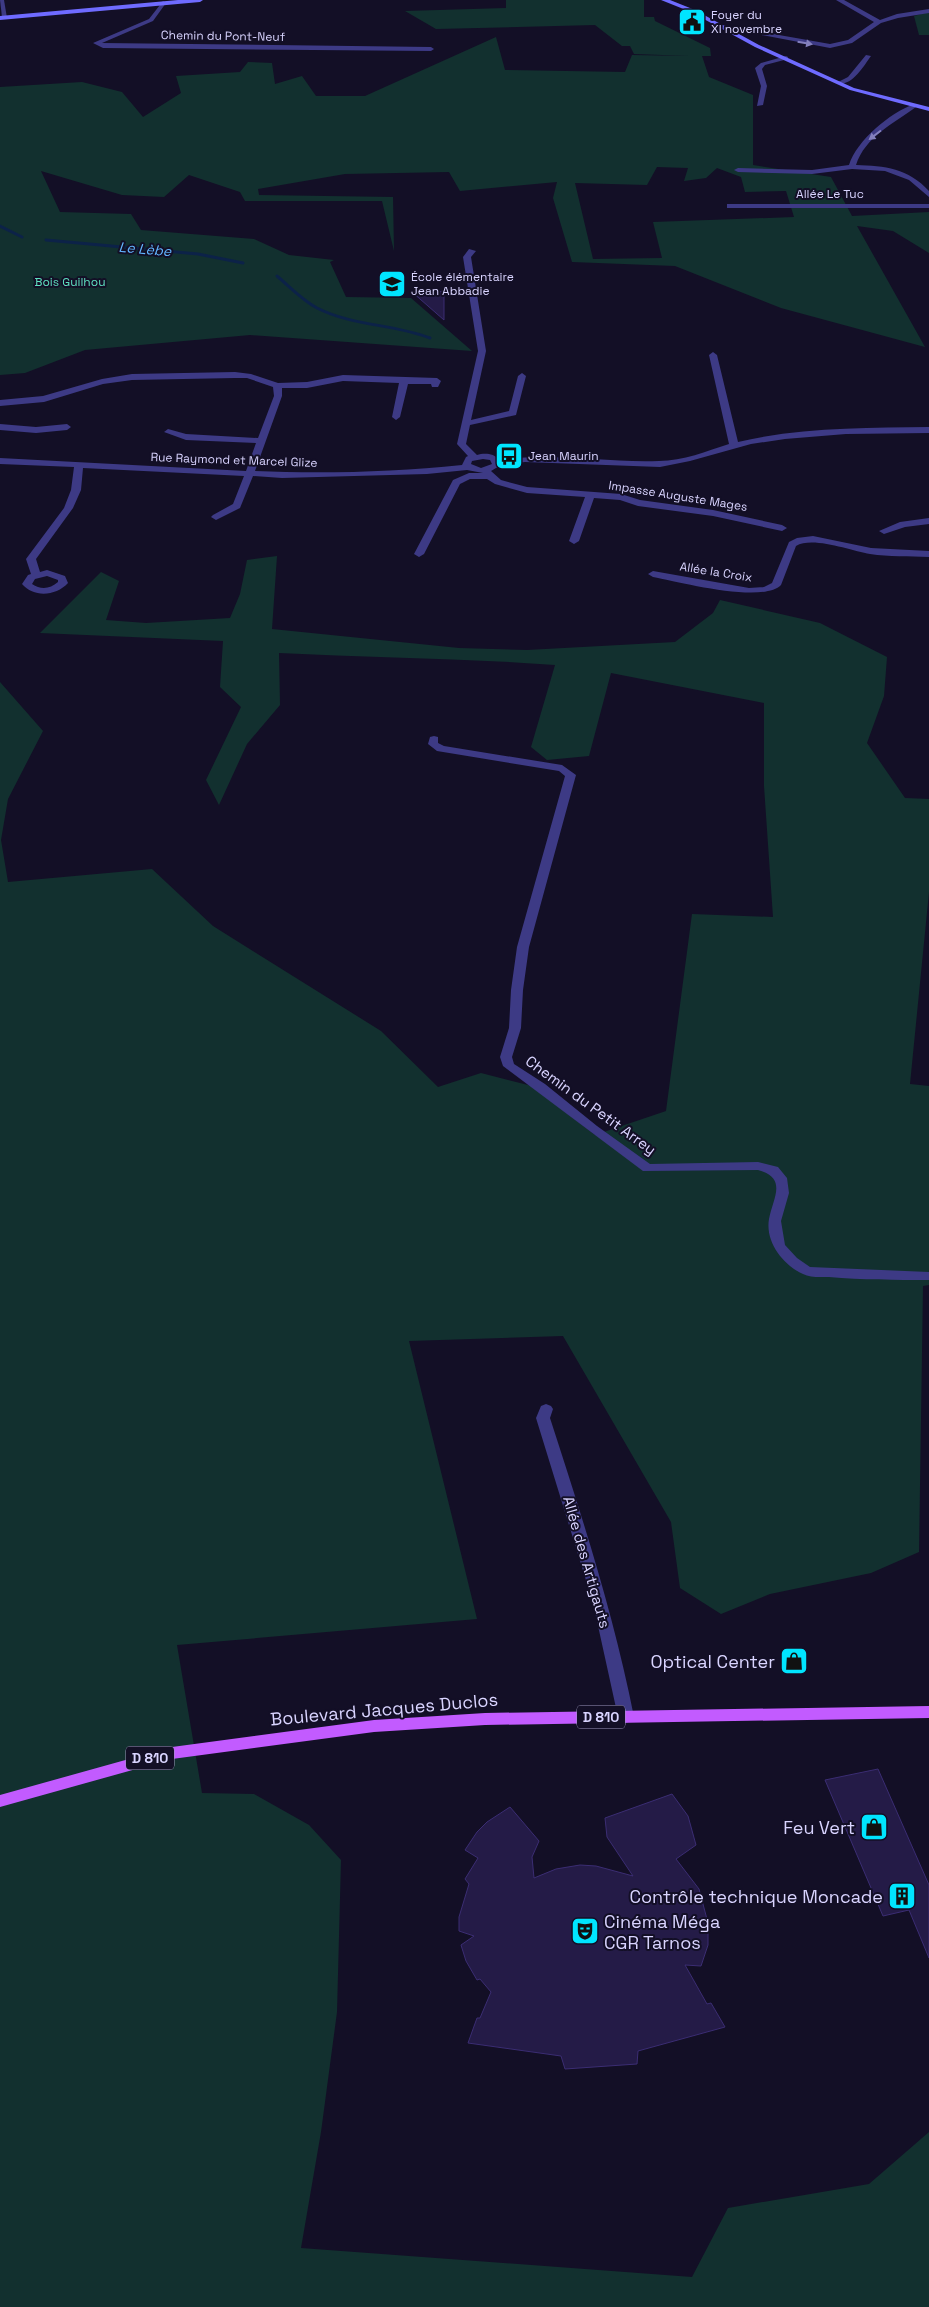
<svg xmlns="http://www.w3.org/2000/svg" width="929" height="2307" font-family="'Space Grotesk',sans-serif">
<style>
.green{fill:#12302f;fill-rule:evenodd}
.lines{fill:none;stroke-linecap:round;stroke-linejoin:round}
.stream{stroke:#0c2248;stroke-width:3}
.building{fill:#241b47;stroke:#3b2d73}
.street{fill:#3d3a85;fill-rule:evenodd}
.secondary{fill:#6f6bff;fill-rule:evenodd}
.primary{fill:#c25bff;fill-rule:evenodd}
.oneway{fill:#837fbc}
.labels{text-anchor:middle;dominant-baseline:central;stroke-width:4;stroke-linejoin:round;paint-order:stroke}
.far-poi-label{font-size:12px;fill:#d9d4ff;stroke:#130f26;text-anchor:start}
.far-street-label{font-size:12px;fill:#d9d4ff;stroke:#130f26}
.far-park-label{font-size:12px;fill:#5fe0c0;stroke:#130f26}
.far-water-label{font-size:14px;font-style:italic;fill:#62b6ff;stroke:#130f26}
.shield{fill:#130f26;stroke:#9e99be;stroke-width:1}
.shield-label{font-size:14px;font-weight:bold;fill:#d9d4ff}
.street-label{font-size:15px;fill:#d9d4ff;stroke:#130f26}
.near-poi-label{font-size:18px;fill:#d9d4ff;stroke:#130f26;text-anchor:end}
.near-street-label{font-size:18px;fill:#d9d4ff;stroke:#130f26}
</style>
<rect width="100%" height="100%" fill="#130f26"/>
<g class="green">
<path d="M506,0H644V17H654L655,21L710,48L711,56H702L709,77L753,95V165L831,177L852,216L929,212V253L893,231L857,226L925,347L781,308L675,266L572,262L553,198L557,182L460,191L449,172L345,174L258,189L259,195L393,197L394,251L382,201H245L240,192L189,175L164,197L122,195L41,171L60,212L131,214L141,230L254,239L289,255L334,260L330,262L346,297L411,298L472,351L250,335L85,350L25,373L0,375V87L82,82L122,92L143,117L181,93L176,76L240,72L248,62L272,63L275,84L302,76L316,96H365L496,37L505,70L625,72L632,55L690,56L634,54L630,46H622L595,25L436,29L405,11L506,8ZM657,167L688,168L684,181L706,178L717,168L741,177L745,192L786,191L794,217L653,222L662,258L593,259L575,183L647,185Z"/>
<polygon points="929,12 929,35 919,35 914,16"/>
<path d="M277,556L272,629L459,648L527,650L675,642L713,613L720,600L820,623L887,657L884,696L867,743L905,798L929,799V892L910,1084L929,1086V1285L923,1286L919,1552L871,1573L770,1594L721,1614L680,1588L671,1522L563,1336L409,1341L477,1619L177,1645L202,1793L254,1794L309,1825L341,1860L337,2012L321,2132L301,2248L692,2277L728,2208L869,2184L929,2132V2307H0V682L43,731L8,799L1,840L8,882L152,869L213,926L381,1031L438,1087L481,1073L532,1086L595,1135L666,1111L692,914L773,917L764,786V703L611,673L589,756L547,760L531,747L555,665C463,658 371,658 279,653L280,705L247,744L219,805L206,780L241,707L220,687L223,641L40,633L101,572L119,581L106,620L146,623L230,618L240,594L247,560Z"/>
</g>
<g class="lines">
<g class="stream">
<polyline points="0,226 22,237"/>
<polyline points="46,240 198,254 243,263"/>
<path d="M277,276C290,287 302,300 317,308C352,326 394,324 430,338"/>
</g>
</g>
<g class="building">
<polygon points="444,291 444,320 412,292 436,292"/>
<polygon points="878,1769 929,1885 929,1958 909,1910 883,1916 825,1780"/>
<polygon points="672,1794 688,1816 696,1845 676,1859 699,1889 708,1923 708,1945 701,1966 685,1965 707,2004 711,2003 725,2027 638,2051 637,2064 565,2069 561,2056 468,2043 477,2018 480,2018 491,1992 480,1979 477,1980 466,1961 461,1945 474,1936 459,1931 459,1917 469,1884 465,1879 478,1858 465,1850 477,1832 487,1822 510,1807 539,1841 532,1857 534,1878 556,1869 580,1865 596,1866 633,1876 607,1837 605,1818"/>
</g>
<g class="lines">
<g class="street">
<polygon points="0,0 4,0 7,18 2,17"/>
<polygon points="836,0 844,0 880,20 897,14 929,9 929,13 898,18 881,23 852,43 830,48 720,27 723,25 830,44 848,40 874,22"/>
<polygon points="163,1 166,3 153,21 102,43 431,47 434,49 431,51 103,48 93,43 149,19"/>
<path d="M866,55L871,56C863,67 853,85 838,84V82L848,77Z"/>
<polygon points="786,56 788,57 788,59 765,65 762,69 767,86 763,105 757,106 761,86 755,68 761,63"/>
<path d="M914,104L918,106L916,107C894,123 865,137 856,165C885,166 908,168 929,191V197L909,180L885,171L852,169L812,174L738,172L734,170L738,168L812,170L849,165C857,140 890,113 914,104Z"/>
<rect x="727" y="204" width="202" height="4"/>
<path d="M469,249L476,251L471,257L486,351L471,420L509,411L518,376L522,373L526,376L516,415L470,425L466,444L477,455C484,453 494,453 499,460C552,452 605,463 659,461C683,461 707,451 729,444L709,355L713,352L717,355L738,442C800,427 866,428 929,427V433L846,434L785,439L751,444L690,461L660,467L525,462L501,465L491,471L501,480L527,487L621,494L640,500L713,510L782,525L787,528L782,531L713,516L638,506L620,500L594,498L579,541L574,544L569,541L585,497L527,493L495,484L487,479H470L460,484L424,554L419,557L414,554L453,480L469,473H483L467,470L427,474L282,478L253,476L240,508L216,520L211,517L213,515L233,504L244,476L83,468L81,490L73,508L36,559L40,572L47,570L65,576L68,583C56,596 34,598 22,584L28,575L31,574L26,559L64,508L71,490L74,467L0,464V458L246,471L256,443L186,440L164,432L168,429L186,434L258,438L274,396L273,387L247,378H235L132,380L103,384L44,402L0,406V400L43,396L102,379L132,374L235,372L251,374L278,383L307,382L343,375L437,378L441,381L438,387H432L431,384H408L400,417L396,420L392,417L399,383L343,381L307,388H282V396L255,471C323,474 394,472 462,465L466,457L468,456L457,444L478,351L463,257ZM483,459L490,460L492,464L481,468L471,464L472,461ZM47,576L58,580V582C50,589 41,590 32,584L35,579Z"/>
<polygon points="0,424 36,427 67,424 71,427 67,430 36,433 0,430"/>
<polygon points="929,518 929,524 905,527 884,534 879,531 900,522"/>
<path d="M813,536L871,548L929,551V557C909,556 889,557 870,554C851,551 813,536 796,546L781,585C762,604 680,582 653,577L648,574L653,571L749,588L764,587L772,583L789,542L797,538Z"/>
<path d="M434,736L438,737V743L444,746L562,765L576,775L529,947L523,990L521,1028L512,1057L514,1064L545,1084L597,1126L650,1164L758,1162L778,1167L787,1178L789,1193L781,1221L785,1245L797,1258L810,1267L929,1272V1280C896,1280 862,1280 829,1277C821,1277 810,1278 803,1274C783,1265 765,1242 769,1219C773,1198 788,1178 758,1170L643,1171L503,1066L500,1057L509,1028L511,990L517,947L565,776L559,771L437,751L428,744L430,737Z"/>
<path d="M546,1404L551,1406L553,1409L550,1418C582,1517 614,1615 634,1717L631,1721L626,1723L621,1721L618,1717L593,1603L536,1418L541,1406Z"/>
</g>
<g class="secondary">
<polygon points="178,0 203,0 200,2 0,20 0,16"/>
<polygon points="661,0 670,0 695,10 759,45 854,88 929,107 929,111 850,90 755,47 691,12"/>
</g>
<polygon class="primary" points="929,1706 929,1718 485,1725 374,1732 172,1759 0,1807 0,1795 172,1747 374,1720 485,1713"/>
</g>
<defs><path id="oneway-solid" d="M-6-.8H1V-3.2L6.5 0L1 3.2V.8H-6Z" transform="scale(1.25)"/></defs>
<g class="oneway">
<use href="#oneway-solid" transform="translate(805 43) rotate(10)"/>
<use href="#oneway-solid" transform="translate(875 135) rotate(143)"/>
</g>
<defs>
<g id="civic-square" transform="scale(1.4375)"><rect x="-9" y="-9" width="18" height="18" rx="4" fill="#00e5ff" stroke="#130f26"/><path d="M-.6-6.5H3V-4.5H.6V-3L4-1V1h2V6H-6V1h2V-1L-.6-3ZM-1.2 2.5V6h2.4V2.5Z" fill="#111"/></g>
<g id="school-square" transform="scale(1.4375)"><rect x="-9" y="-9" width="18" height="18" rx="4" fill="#00e5ff" stroke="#130f26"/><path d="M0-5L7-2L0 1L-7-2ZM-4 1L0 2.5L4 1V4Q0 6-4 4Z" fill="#111"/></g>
<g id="bus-square" transform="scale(1.4375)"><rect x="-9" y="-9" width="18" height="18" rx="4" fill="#00e5ff" stroke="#130f26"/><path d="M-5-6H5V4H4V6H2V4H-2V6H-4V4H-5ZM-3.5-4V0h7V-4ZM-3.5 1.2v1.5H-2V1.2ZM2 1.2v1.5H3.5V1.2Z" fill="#111"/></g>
<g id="shop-square" transform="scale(1.4375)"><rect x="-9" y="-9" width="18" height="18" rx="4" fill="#00e5ff" stroke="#130f26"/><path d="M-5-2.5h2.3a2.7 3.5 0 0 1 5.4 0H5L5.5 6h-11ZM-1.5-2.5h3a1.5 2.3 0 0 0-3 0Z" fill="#111"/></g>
<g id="building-square" transform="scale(1.4375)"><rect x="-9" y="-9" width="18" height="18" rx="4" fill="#00e5ff" stroke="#130f26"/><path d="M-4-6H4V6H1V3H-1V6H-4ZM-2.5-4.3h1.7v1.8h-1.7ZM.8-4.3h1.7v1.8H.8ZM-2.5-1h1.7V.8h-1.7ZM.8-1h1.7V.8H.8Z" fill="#111"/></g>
<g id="theatre-square" transform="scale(1.4375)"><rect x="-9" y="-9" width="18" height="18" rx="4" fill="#00e5ff" stroke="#130f26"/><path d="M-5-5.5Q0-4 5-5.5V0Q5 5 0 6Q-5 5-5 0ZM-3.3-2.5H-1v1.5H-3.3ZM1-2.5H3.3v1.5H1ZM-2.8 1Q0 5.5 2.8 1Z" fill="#111"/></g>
</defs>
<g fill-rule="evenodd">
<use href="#civic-square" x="692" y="22"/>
<use href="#school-square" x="392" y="284"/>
<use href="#bus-square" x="509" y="456"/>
<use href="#shop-square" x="794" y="1661"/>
<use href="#shop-square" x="874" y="1827"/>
<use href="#building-square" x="902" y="1896"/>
<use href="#theatre-square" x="585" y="1931"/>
</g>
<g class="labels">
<g class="far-poi-label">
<text x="711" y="15">Foyer du<tspan x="711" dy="14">XI novembre</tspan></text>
<text x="411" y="277">École élémentaire<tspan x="411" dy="14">Jean Abbadie</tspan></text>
<text x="528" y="456">Jean Maurin</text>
</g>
<g class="far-street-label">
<text transform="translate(223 36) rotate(1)">Chemin du Pont-Neuf</text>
<text x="830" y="194">Allée Le Tuc</text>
<text transform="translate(234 460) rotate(2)">Rue Raymond et Marcel Glize</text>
<text transform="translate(678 496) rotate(9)">Impasse Auguste Mages</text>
<text transform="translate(716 572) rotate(9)">Allée la Croix</text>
</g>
<g class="far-park-label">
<text x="70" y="282">Bois Guilhou</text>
</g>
<g class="far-water-label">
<text transform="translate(145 249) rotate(5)">Le Lèbe</text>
</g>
<g class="shield">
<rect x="577" y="1705.5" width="48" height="23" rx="4"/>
<rect x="126" y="1746.5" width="48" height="23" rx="4"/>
</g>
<g class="shield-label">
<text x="601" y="1717">D 810</text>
<text x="150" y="1758">D 810</text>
</g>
<g class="street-label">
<text transform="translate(591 1105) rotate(36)">Chemin du Petit Arrey</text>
<text transform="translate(587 1562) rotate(74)">Allée des Artigauts</text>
</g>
<g class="near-poi-label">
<text x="775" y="1661">Optical Center</text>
<text x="855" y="1827">Feu Vert</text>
<text x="883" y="1896">Contrôle technique Moncade</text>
<text x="604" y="1921" text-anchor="start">Cinéma Méga<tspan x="604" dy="21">CGR Tarnos</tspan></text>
</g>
<g class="near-street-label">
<text transform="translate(384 1709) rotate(-5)">Boulevard Jacques Duclos</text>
</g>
</g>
</svg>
